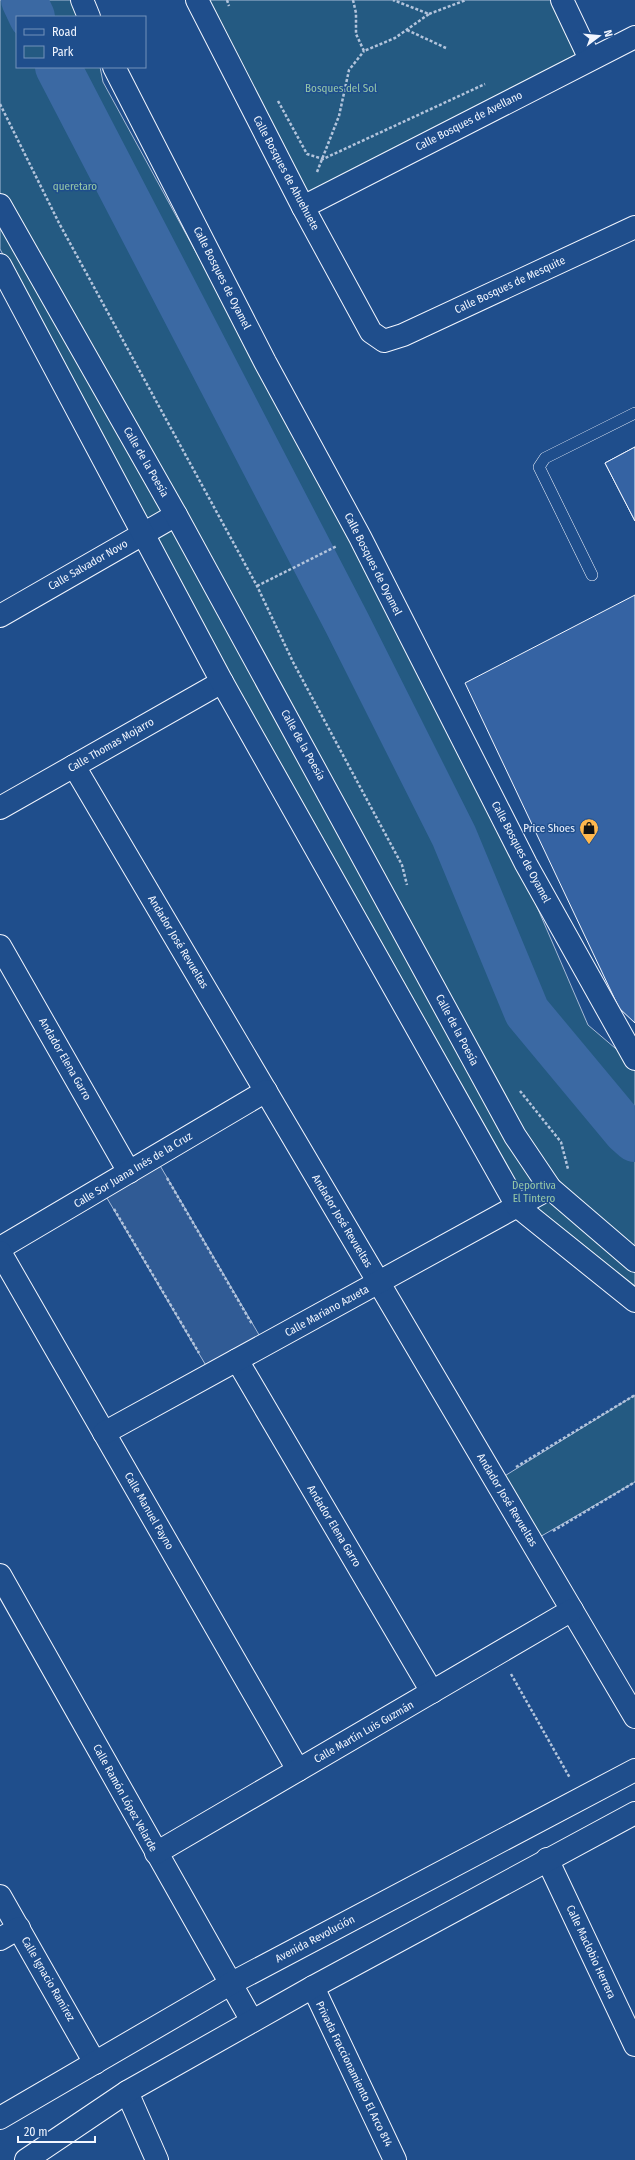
<svg xmlns="http://www.w3.org/2000/svg" width="635" height="2160" font-family="'Fira Sans Condensed',sans-serif">
<style>
.green{fill:#245a82;stroke:#a8bbd7}
.parking{fill:#305b95;stroke:#a8bbd7}
.lines{fill:none;stroke-linecap:round;stroke-linejoin:round}
.river{stroke:#3b69a3;stroke-width:46}
.building{fill:#3563a3;stroke:#f2f6ff}
.lane-casing{stroke:#f2f6ff;stroke-width:12}
.street-casing{stroke:#f2f6ff;stroke-width:24}
.secondary-casing{stroke:#f2f6ff;stroke-width:24}
.path{stroke:#b3c4dc;stroke-width:2.5;stroke-dasharray:3 2;stroke-linecap:butt}
.lane{stroke:#1f4e8c;stroke-width:11}
.street{stroke:#1f4e8c;stroke-width:22}
.secondary{stroke:#1f4e8c;stroke-width:22}
.labels{text-anchor:middle;dominant-baseline:central;stroke-width:3;stroke-linejoin:round;paint-order:stroke}
.park-label{font-size:11px;fill:#97c8a6;stroke:#1f4e8c}
.street-label{font-size:11px;fill:#f2f6ff;stroke:#1f4e8c}
.poi-label{font-size:11px;fill:#f2f6ff;stroke:#1f4e8c;text-anchor:end}
</style>
<rect width="100%" height="100%" fill="#1f4e8c"/>
<g class="green">
<polygon points="0,0 87,0 90,17 17,17 17,67 100,67 103,82 475,763 588,1025 635,1065 635,1261 580,1215 483,1077 0,203"/>
<polygon points="197,0 562,0 590,59 303,207"/>
<polygon points="0,219 522,1156 635,1264 635,1294 527,1201 502,1164 251,713 0,249"/>
<polygon points="635,1395 635,1482 531,1542 495,1482"/>
</g>
<polygon class="parking" points="155,1157 265,1345 211,1374 101,1188"/>
<g class="lines">
<g class="river">
<polyline points="24,0 32,17"/>
<polyline points="58,67 347,623 454,836 527,1012 626,1131 635,1139"/>
</g>
</g>
<g class="building">
<polygon points="635,447 635,521 605,463"/>
<polygon points="635,447 635,521 605,463"/>
<polygon points="635,595 635,1023 619,1008 465,683"/>
</g>
<g class="lines">
<g class="lane-casing">
<polyline id="lane" points="592,575 539,467 545,458 635,413"/>
</g>
<g class="street-casing">
<g id="street">
<polyline points="197,0 303,207 371,332 384,341 403,335 635,227"/>
<polyline points="562,0 590,59"/>
<polyline points="303,207 635,37"/>
<polyline points="0,616 176,515"/>
<polyline points="74,766 635,1717"/>
<polyline points="0,808 222,682"/>
<polyline points="0,946 129,1172"/>
<polyline points="0,1248 266,1091"/>
<polyline points="0,1252 298,1770"/>
<polyline points="237,1360 432,1692"/>
<polyline points="104,1433 550,1188"/>
<polyline points="0,1575 252,2021"/>
<polyline points="156,1853 572,1610"/>
<polyline points="547,1859 635,2045"/>
<polyline points="0,1896 95,2063"/>
<polyline points="0,1939 19,1928"/>
<polyline points="313,1987 395,2160"/>
<polyline points="127,2092 157,2160"/>
<polyline points="0,2118 230,1984 635,1770"/>
</g>
</g>
<g class="secondary-casing">
<g id="secondary">
<polyline points="82,0 89,17"/>
<polyline points="114,67 265,362 360,537 526,864 635,1059"/>
<polyline points="0,205 176,515 515,1136 550,1188 635,1261"/>
<polyline points="0,265 222,682 517,1206 635,1301"/>
<polyline points="26,2160 127,2092 313,1987 635,1813"/>
</g>
</g>
<g class="path">
<polyline points="227,0 229,6"/>
<polyline points="353,0 356,13 356,34 364,51 395,38 429,14 393,0"/>
<polyline points="429,14 466,0"/>
<polyline points="407,30 446,48"/>
<polyline points="278,101 307,154 323,159 485,84"/>
<polyline points="0,104 59,223 257,586 293,662 402,865 407,885"/>
<polyline points="317,172 339,116 349,70 364,51"/>
<polyline points="257,586 337,546"/>
<polyline points="520,1091 561,1142 568,1169"/>
<polyline points="167,1178 252,1324"/>
<polyline points="114,1209 199,1353"/>
<polyline points="516,1467 635,1395"/>
<polyline points="553,1531 635,1482"/>
<polyline points="511,1674 570,1778"/>
</g>
<use href="#lane" class="lane"/>
<use href="#street" class="street"/>
<use href="#secondary" class="secondary"/>
</g>
<defs>
<g id="shop-pin" transform="scale(1)"><path d="M0 17L-7.5 6A9.5 9.5 0 1 1 7.5 6Z" fill="#ffb74d" stroke="#1f4e8c"/><path d="M-5-2.5h2.3a2.7 3.5 0 0 1 5.4 0H5L5.5 6h-11ZM-1.5-2.5h3a1.5 2.3 0 0 0-3 0Z" fill="#111"/></g>
</defs>
<g fill-rule="evenodd">
<use href="#shop-pin" x="589" y="828"/>
</g>
<g class="labels">
<g class="park-label">
<text x="341" y="88">Bosques del Sol</text>
<text x="75" y="186">queretaro</text>
<text x="534" y="1185">Deportiva<tspan x="534" dy="13">El Tintero</tspan></text>
</g>
<g class="street-label">
<text transform="translate(469 121) rotate(-27)">Calle Bosques de Avellano</text>
<text transform="translate(286 173) rotate(62)">Calle Bosques de Ahuehuete</text>
<text transform="translate(222 278) rotate(63)">Calle Bosques de Oyamel</text>
<text transform="translate(510 285) rotate(-25)">Calle Bosques de Mesquite</text>
<text transform="translate(146 462) rotate(60)">Calle de la Poesía</text>
<text transform="translate(373 564) rotate(63)">Calle Bosques de Oyamel</text>
<text transform="translate(88 565) rotate(-30)">Calle Salvador Novo</text>
<text transform="translate(111 745) rotate(-30)">Calle Thomas Mojarro</text>
<text transform="translate(303 745) rotate(61)">Calle de la Poesía</text>
<text transform="translate(521 852) rotate(62)">Calle Bosques de Oyamel</text>
<text transform="translate(178 942) rotate(59)">Andador José Revueltas</text>
<text transform="translate(457 1030) rotate(62)">Calle de la Poesía</text>
<text transform="translate(65 1059) rotate(60)">Andador Elena Garro</text>
<text transform="translate(133 1170) rotate(-31)">Calle Sor Juana Inés de la Cruz</text>
<text transform="translate(342 1221) rotate(59)">Andador José Revueltas</text>
<text transform="translate(327 1311) rotate(-29)">Calle Mariano Azueta</text>
<text transform="translate(507 1500) rotate(59)">Andador José Revueltas</text>
<text transform="translate(149 1511) rotate(60)">Calle Manuel Payno</text>
<text transform="translate(334 1526) rotate(59)">Andador Elena Garro</text>
<text transform="translate(364 1732) rotate(-30)">Calle Martín Luis Guzmán</text>
<text transform="translate(125 1798) rotate(61)">Calle Ramón López Velarde</text>
<text transform="translate(315 1939) rotate(-28)">Avenida Revolución</text>
<text transform="translate(591 1952) rotate(65)">Calle Maclobio Herrera</text>
<text transform="translate(48 1979) rotate(60)">Calle Ignacio Ramírez</text>
<text transform="translate(354 2074) rotate(64)">Privada Fraccionamiento El Arco 814</text>
</g>
<g class="poi-label">
<text x="575" y="828">Price Shoes</text>
</g>
</g>
<rect x="16" y="16" width="130" height="52" fill="#1f4e8c" stroke="#7391ba"/>
<rect x="24" y="29" width="20" height="6" fill="#1f4e8c" stroke="#7391ba"/>
<text x="52" y="36" font-size="12" fill="#f2f6ff">Road</text>
<rect x="24" y="46" width="20" height="12" fill="#245a82" stroke="#7391ba"/>
<text x="52" y="56" font-size="12" fill="#f2f6ff">Park</text>
<g transform="translate(599 36) rotate(74)" stroke="#1f4e8c" stroke-width="3" paint-order="stroke">
<path d="M0-3L7 15L0 10L-7 15Z" fill="#f2f6ff"/>
<text y="-6" font-size="11" font-weight="bold" text-anchor="middle" fill="#f2f6ff">N</text>
</g>
<path d="M18 2136v6h77v-6" fill="none" stroke="#f2f6ff" stroke-width="2"/>
<text x="24" y="2136" font-size="12" fill="#f2f6ff" stroke="#1f4e8c" stroke-width="3" paint-order="stroke">20 m</text>
</svg>
